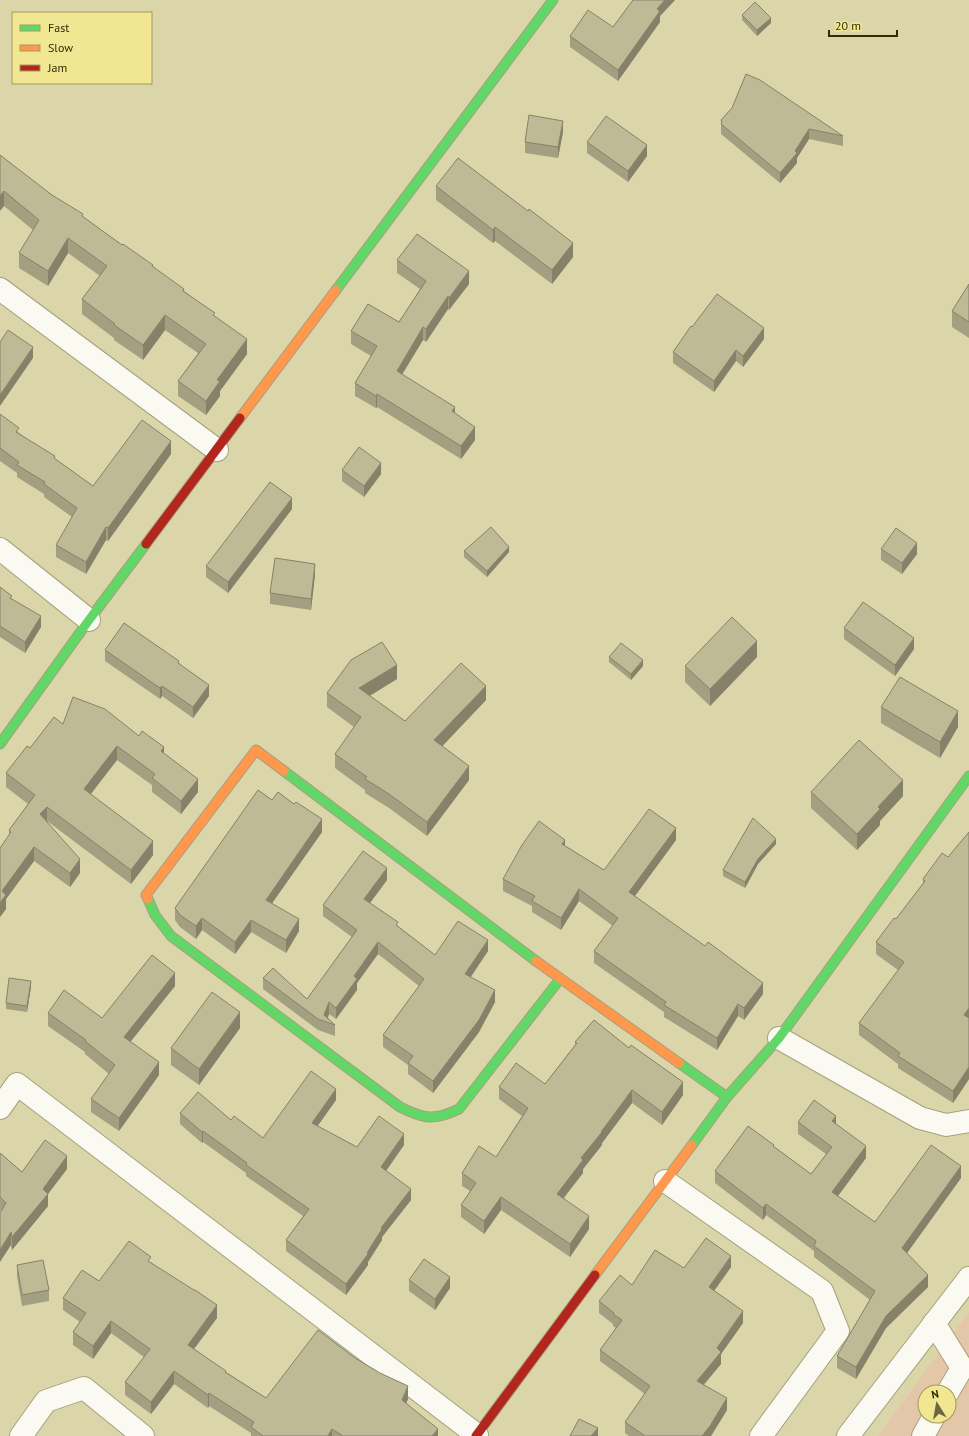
<svg xmlns="http://www.w3.org/2000/svg" width="969" height="1436" font-family="'PT Sans',sans-serif">
<style>
.grass{fill:#e4c7a8;fill-rule:evenodd}
.lines{fill:none;stroke-linecap:round;stroke-linejoin:round}
.street-casing{stroke:#a6a17d;stroke-width:24}
.fast-casing{stroke:#a6a17d;stroke-width:11}
.slow-casing{stroke:#a6a17d;stroke-width:11}
.jam-casing{stroke:#a6a17d;stroke-width:11}
.street{stroke:#faf9f2;stroke-width:22}
.fast{stroke:#63d668;stroke-width:9}
.slow{stroke:#ff974d;stroke-width:9}
.jam{stroke:#b3261e;stroke-width:9}
.wall{fill:#a3a081}
.shaded-wall{fill:#858269}
.building{fill:#beba96;stroke:#858269}
</style>
<rect width="100%" height="100%" fill="#dbd6a9"/>
<path class="grass" d="M969,1312V1436H878ZM925,1392H949V1416H925Z"/>
<g class="lines">
<g class="street-casing">
<g id="street">
<polyline points="0,289 217,450"/>
<polyline points="0,549 89,620"/>
<polyline points="779,1038 920,1118 946,1125 969,1121"/>
<polyline points="0,1108 17,1084 477,1435"/>
<polyline points="665,1181 822,1291 838,1331 761,1436"/>
<polyline points="934,1323 962,1368"/>
<polyline points="948,1392 962,1368"/>
<polyline points="21,1436 46,1401 84,1388 143,1436"/>
<polyline points="848,1436 969,1278"/>
<polyline points="923,1436 934,1416"/>
</g>
</g>
<g class="fast-casing">
<g id="fast">
<polyline points="336,290 553,0"/>
<polyline points="0,744 89,620 146,544"/>
<polyline points="284,771 536,961"/>
<path d="M148,899L155,915L171,936L400,1107C424,1119 434,1121 459,1109L560,979"/>
<polyline points="679,1063 727,1097"/>
<polyline points="692,1145 727,1097 779,1038 969,776"/>
</g>
</g>
<g class="slow-casing">
<g id="slow">
<polyline points="240,418 336,290"/>
<polyline points="148,899 146,895 256,750 284,771"/>
<polyline points="536,961 679,1063"/>
<polyline points="595,1275 692,1145"/>
</g>
</g>
<g class="jam-casing">
<g id="jam">
<polyline points="146,544 240,418"/>
<polyline points="476,1436 595,1275"/>
</g>
</g>
<use href="#street" class="street"/>
<use href="#fast" class="fast"/>
<use href="#slow" class="slow"/>
<use href="#jam" class="jam"/>
</g>
<g class="wall">
<polygon points="633,0 675,0 660,16 660,22 618,81 570,47 570,36 613,27"/>
<polygon points="742,15 771,23 757,36 742,20"/>
<polygon points="732,108 843,136 843,146 809,139 797,158 797,163 780,183 721,134 721,120"/>
<polygon points="563,132 558,158 525,153 525,142"/>
<polygon points="587,142 647,156 628,182 587,153"/>
<polygon points="0,155 52,195 153,267 184,291 215,316 247,354 220,391 220,396 206,415 178,396 178,381 198,353 165,330 143,360 114,340 114,338 82,314 82,299 100,276 68,253 48,286 19,268 19,253 33,230 4,206"/>
<polygon points="436,186 573,257 552,284 495,241 493,243 436,200"/>
<polygon points="397,260 469,284 449,310 448,309 426,342 423,340 402,374 455,413 475,440 461,459 377,407 376,408 355,396 355,383 371,356 351,344 351,331 399,322 420,289 397,273"/>
<polygon points="969,284 969,338 952,327 952,311"/>
<polygon points="764,339 743,367 736,361 714,392 673,363 673,352"/>
<polygon points="0,414 19,433 93,486 171,454 108,541 106,540 86,574 56,557 56,545 72,517 44,497 44,494 17,477 17,473 0,461"/>
<polygon points="342,470 381,474 364,497 342,481"/>
<polygon points="292,509 228,593 206,577 206,566"/>
<polygon points="881,549 917,554 902,574 881,560"/>
<polygon points="464,551 509,552 487,577 464,557"/>
<polygon points="315,575 311,610 270,604 270,593"/>
<polygon points="0,587 41,627 25,653 0,637"/>
<polygon points="844,628 914,649 895,676 844,639"/>
<polygon points="105,650 179,663 209,696 193,718 162,696 160,699 105,661"/>
<polygon points="609,657 643,666 631,680 609,662"/>
<polygon points="757,657 710,706 685,682 685,666"/>
<polygon points="397,679 370,696 405,721 486,700 442,746 469,780 427,836 389,808 365,793 365,790 335,768 335,754 354,727 327,707 327,693"/>
<polygon points="881,707 958,727 940,758 881,723"/>
<polygon points="63,724 139,736 164,754 198,792 181,814 152,792 152,785 117,760 90,794 153,855 131,884 47,821 80,873 70,887 34,861 6,899 6,909 0,917 0,848 9,836 9,830 28,804 6,787 6,773 30,748"/>
<polygon points="811,792 903,796 880,821 880,825 857,850 811,808"/>
<polygon points="272,800 322,832 272,903 299,931 286,953 251,932 235,954 202,930 196,939 180,927 175,920 175,908"/>
<polygon points="969,832 969,1079 953,1103 898,1068 898,1064 859,1035 859,1023 898,970 876,954 876,942 896,919 923,884 923,879 948,857"/>
<polygon points="676,840 635,896 763,994 744,1020 738,1016 717,1050 664,1017 664,1012 594,963 594,951 613,926 579,901 561,930 532,912 532,906 503,891 503,879 565,846 604,870"/>
<polygon points="776,844 758,864 745,888 723,876 723,870"/>
<polygon points="387,880 370,903 398,926 435,955 488,951 471,977 495,1002 479,1032 433,1093 408,1074 408,1065 383,1047 383,1035 419,986 378,954 357,983 357,990 336,1019 329,1014 328,1018 335,1025 335,1036 318,1030 263,989 263,978 307,999 352,937 323,916 323,905"/>
<polygon points="175,986 130,1041 159,1075 119,1131 91,1112 91,1099 109,1074 85,1054 85,1052 48,1026 48,1013 102,1018"/>
<polygon points="31,987 27,1012 6,1009 6,1003"/>
<polygon points="240,1028 199,1085 171,1065 171,1048"/>
<polygon points="575,1042 683,1095 662,1125 632,1103 602,1143 602,1145 583,1169 583,1173 564,1198 589,1229 570,1257 501,1210 484,1234 461,1217 461,1205 470,1191 462,1186 462,1173 496,1157 522,1116 499,1099 499,1087 545,1084 575,1045"/>
<polygon points="336,1100 317,1126 357,1147 404,1145 386,1171 411,1200 382,1237 382,1240 368,1262 368,1265 346,1295 286,1251 286,1240 303,1216 246,1176 246,1173 203,1142 202,1143 180,1124 180,1113 231,1120 263,1138"/>
<polygon points="798,1122 836,1123 866,1158 838,1196 875,1222 961,1178 907,1253 928,1287 886,1328 856,1379 837,1368 837,1356 870,1300 814,1257 814,1251 766,1215 763,1220 715,1183 715,1171 774,1147 811,1174 826,1154 798,1134"/>
<polygon points="0,1153 22,1172 67,1169 48,1194 48,1206 12,1250 1,1211 0,1210"/>
<polygon points="151,1262 217,1318 194,1349 226,1372 266,1398 408,1399 406,1404 438,1436 251,1436 251,1433 209,1406 208,1408 174,1384 151,1414 125,1395 125,1382 144,1357 111,1333 93,1359 73,1345 73,1332 80,1322 63,1310 63,1298 99,1281"/>
<polygon points="17,1265 49,1290 49,1301 22,1306 17,1276"/>
<polygon points="731,1267 714,1291 743,1323 721,1354 721,1364 704,1385 727,1410 711,1436 629,1436 625,1433 625,1422 645,1394 600,1361 600,1350 616,1328 613,1326 613,1324 599,1313 599,1301 632,1285 684,1268"/>
<polygon points="409,1280 450,1288 435,1310 409,1291"/>
</g>
<g class="shaded-wall">
<polygon points="665,0 675,0 660,16 660,22 618,81 618,70 657,9"/>
<polygon points="771,18 771,23 757,36 757,30"/>
<polygon points="563,121 563,132 558,158 558,147"/>
<polygon points="809,129 809,139 797,158 797,163 780,183 780,173"/>
<polygon points="647,145 647,156 628,182 628,171"/>
<polygon points="4,191 4,206 0,211 0,196"/>
<polygon points="495,227 495,241 493,243 493,230"/>
<polygon points="68,238 68,253 48,286 48,271"/>
<polygon points="573,243 573,257 552,284 552,270"/>
<polygon points="469,271 469,284 449,310 449,298"/>
<polygon points="448,296 448,309 426,342 426,329"/>
<polygon points="165,315 165,330 143,360 143,345"/>
<polygon points="423,327 423,340 397,383 397,371"/>
<polygon points="764,328 764,339 743,367 743,356"/>
<polygon points="247,339 247,354 220,391 220,396 206,415 206,401 217,380"/>
<polygon points="33,347 33,358 0,406 0,395"/>
<polygon points="736,350 736,361 714,392 714,381"/>
<polygon points="377,394 377,407 376,408 376,396"/>
<polygon points="455,407 455,419 452,411"/>
<polygon points="475,427 475,440 461,459 461,446"/>
<polygon points="171,441 171,454 108,541 108,528"/>
<polygon points="381,463 381,474 364,497 364,486"/>
<polygon points="292,498 292,509 228,593 228,582"/>
<polygon points="106,527 106,540 86,574 86,562"/>
<polygon points="917,543 917,554 902,574 902,563"/>
<polygon points="509,547 509,552 487,577 487,571"/>
<polygon points="315,564 315,575 311,610 311,599"/>
<polygon points="41,616 41,627 25,653 25,642"/>
<polygon points="914,638 914,649 895,676 895,665"/>
<polygon points="757,641 757,657 710,706 710,689"/>
<polygon points="643,660 643,666 631,680 631,674"/>
<polygon points="397,665 397,679 359,702 359,688"/>
<polygon points="209,685 209,696 193,718 193,707"/>
<polygon points="162,686 162,696 160,699 160,688"/>
<polygon points="486,686 486,700 434,755 434,740"/>
<polygon points="958,711 958,727 940,758 940,742"/>
<polygon points="117,746 117,760 84,803 84,789"/>
<polygon points="164,747 164,761 161,751"/>
<polygon points="469,766 469,780 427,836 427,822"/>
<polygon points="198,779 198,792 181,814 181,801"/>
<polygon points="903,780 903,796 880,821 880,825 857,850 857,834 878,807"/>
<polygon points="47,807 47,821 40,814"/>
<polygon points="322,819 322,832 266,912 266,900"/>
<polygon points="676,828 676,840 629,904 629,892"/>
<polygon points="776,839 776,844 758,864 745,888 745,882 758,859"/>
<polygon points="565,840 565,852 562,844"/>
<polygon points="153,841 153,855 131,884 131,870"/>
<polygon points="34,847 34,861 6,899 6,909 0,917 0,903 2,891"/>
<polygon points="80,859 80,873 70,887 70,873"/>
<polygon points="387,868 387,880 364,911 364,899"/>
<polygon points="579,889 579,901 561,930 561,918"/>
<polygon points="202,918 202,930 196,939 196,926"/>
<polygon points="299,919 299,931 286,953 286,940"/>
<polygon points="251,920 251,932 235,954 235,942"/>
<polygon points="488,940 488,951 465,985 465,974"/>
<polygon points="378,942 378,954 357,983 357,990 336,1019 336,1008 354,976"/>
<polygon points="175,973 175,986 124,1050 124,1037"/>
<polygon points="31,981 31,987 27,1012 27,1006"/>
<polygon points="763,983 763,994 744,1020 744,1008"/>
<polygon points="495,990 495,1002 479,1032 433,1093 433,1081"/>
<polygon points="329,1002 329,1014 326,1022 324,1015"/>
<polygon points="738,1004 738,1016 717,1050 717,1038"/>
<polygon points="969,1008 969,1019 964,1015"/>
<polygon points="240,1012 240,1028 199,1085 199,1069"/>
<polygon points="159,1062 159,1075 119,1131 119,1118"/>
<polygon points="969,1067 969,1079 953,1103 953,1091"/>
<polygon points="683,1082 683,1095 662,1125 662,1112"/>
<polygon points="336,1089 336,1100 312,1134 312,1123"/>
<polygon points="632,1090 632,1103 602,1143 602,1145 583,1169 583,1173 557,1206 557,1194 581,1158 601,1132"/>
<polygon points="836,1116 836,1128 832,1121"/>
<polygon points="203,1131 203,1142 202,1143 202,1132"/>
<polygon points="404,1134 404,1145 381,1178 381,1167"/>
<polygon points="866,1146 866,1158 832,1204 832,1192"/>
<polygon points="67,1156 67,1169 48,1194 48,1206 12,1250 12,1237 43,1189"/>
<polygon points="961,1166 961,1178 902,1260 902,1248"/>
<polygon points="411,1189 411,1200 382,1237 382,1240 368,1262 368,1265 346,1295 346,1284 367,1253 381,1228"/>
<polygon points="501,1197 501,1210 484,1234 484,1221"/>
<polygon points="766,1204 766,1215 763,1220 763,1208"/>
<polygon points="589,1216 589,1229 570,1257 570,1244"/>
<polygon points="11,1232 11,1245 0,1262 0,1250"/>
<polygon points="731,1256 731,1267 709,1298 709,1287"/>
<polygon points="928,1275 928,1287 886,1328 856,1379 856,1367 886,1316"/>
<polygon points="450,1277 450,1288 435,1310 435,1299"/>
<polygon points="217,1305 217,1318 188,1357 188,1345"/>
<polygon points="743,1311 743,1323 721,1354 721,1364 697,1392 697,1381 717,1348"/>
<polygon points="111,1321 111,1333 93,1359 93,1346"/>
<polygon points="174,1371 174,1384 151,1414 151,1402"/>
<polygon points="408,1386 408,1399 402,1413 402,1400"/>
<polygon points="209,1393 209,1406 208,1408 208,1395"/>
<polygon points="727,1398 727,1410 711,1436 702,1436"/>
<polygon points="598,1428 598,1436 591,1436"/>
<polygon points="332,1429 332,1436 328,1436"/>
<polygon points="438,1429 438,1436 432,1436"/>
</g>
<g class="building">
<polygon points="633,0 665,0 657,9 660,11 618,70 570,36 588,10 613,27"/>
<polygon points="755,2 771,18 757,30 742,15"/>
<polygon points="746,74 760,80 843,136 809,129 795,151 797,153 780,173 721,124 722,122 721,120 732,108"/>
<polygon points="529,115 563,121 558,147 525,142"/>
<polygon points="606,116 647,145 628,171 587,142"/>
<polygon points="0,155 52,195 83,214 82,216 122,245 123,244 153,265 152,266 184,289 183,291 215,313 213,315 247,339 217,380 220,381 206,401 178,381 206,344 165,315 143,345 114,325 115,324 82,299 107,266 68,238 48,271 19,253 39,220 4,191 0,196"/>
<polygon points="458,158 528,211 529,209 573,243 552,270 495,227 493,230 436,186"/>
<polygon points="417,234 469,271 449,298 448,296 426,329 423,327 397,371 455,407 452,411 475,427 461,446 377,394 376,396 355,383 377,346 351,331 368,304 399,322 426,281 397,260"/>
<polygon points="969,284 969,322 952,311"/>
<polygon points="717,294 764,328 743,356 736,350 714,381 673,352 691,326 692,327"/>
<polygon points="8,330 33,347 0,395 0,342"/>
<polygon points="0,414 19,428 16,432 55,456 54,458 93,486 142,420 171,441 108,528 106,527 86,562 56,545 77,508 44,484 45,482 17,465 19,462 0,448"/>
<polygon points="359,447 381,463 364,486 342,470"/>
<polygon points="270,482 292,498 228,582 206,566"/>
<polygon points="491,527 509,547 487,571 464,551"/>
<polygon points="896,528 917,543 902,563 881,549"/>
<polygon points="275,558 315,564 311,599 270,593"/>
<polygon points="0,587 12,596 10,598 41,616 25,642 0,626"/>
<polygon points="863,602 914,638 895,665 844,628"/>
<polygon points="732,617 757,641 710,689 685,666"/>
<polygon points="124,623 179,661 178,663 209,685 193,707 162,686 160,688 105,650"/>
<polygon points="382,642 397,665 359,688 405,721 461,663 486,686 434,740 469,766 427,822 389,794 365,779 367,777 335,754 361,717 327,693 351,660"/>
<polygon points="621,643 643,660 631,674 609,657"/>
<polygon points="900,677 958,711 940,742 881,707"/>
<polygon points="73,697 105,709 139,736 142,731 164,747 161,751 198,779 181,801 152,778 155,774 117,746 84,789 153,841 131,870 47,807 40,814 80,859 70,873 34,847 2,891 6,895 0,903 0,848 11,832 9,830 35,795 6,773 27,746 30,748 54,717 63,724"/>
<polygon points="859,740 903,780 878,807 880,809 857,834 811,792"/>
<polygon points="258,790 272,800 278,792 294,804 296,802 322,819 266,900 299,919 286,940 251,920 235,942 202,918 196,926 180,915 175,908"/>
<polygon points="649,809 676,828 629,892 705,946 708,942 763,983 744,1008 738,1004 717,1038 664,1005 666,1002 594,951 618,918 579,889 561,918 532,901 535,896 503,879 522,845 539,821 565,840 562,844 604,870"/>
<polygon points="753,818 776,839 758,859 745,882 723,870"/>
<polygon points="969,832 969,1008 964,1015 969,1018 969,1067 953,1091 898,1056 900,1053 859,1023 904,962 876,942 894,918 896,919 925,881 923,879 942,853 948,857"/>
<polygon points="363,851 387,868 364,899 398,922 396,925 435,955 458,921 488,940 465,974 495,990 479,1020 433,1081 408,1063 413,1056 383,1035 424,979 378,942 354,976 357,979 336,1008 329,1002 324,1015 335,1025 318,1019 263,978 273,968 307,999 357,930 323,905"/>
<polygon points="152,955 175,973 124,1037 159,1062 119,1118 91,1099 115,1065 85,1041 86,1040 48,1013 64,990 102,1018"/>
<polygon points="9,978 31,981 27,1006 6,1003"/>
<polygon points="212,992 240,1012 199,1069 171,1048"/>
<polygon points="594,1020 629,1048 631,1045 683,1082 662,1112 632,1090 601,1132 602,1132 581,1158 583,1160 557,1194 589,1216 570,1244 501,1197 484,1221 461,1205 476,1183 462,1173 479,1146 496,1157 528,1108 499,1087 516,1063 545,1084 577,1043 575,1042"/>
<polygon points="311,1071 336,1089 312,1123 357,1147 379,1116 404,1134 381,1167 411,1189 381,1228 382,1229 367,1253 368,1254 346,1284 286,1240 309,1209 246,1165 247,1163 203,1131 202,1132 180,1113 198,1092 231,1120 234,1116 263,1138"/>
<polygon points="814,1100 836,1116 832,1121 866,1146 832,1192 875,1222 931,1145 961,1166 902,1248 928,1275 886,1316 856,1367 837,1356 875,1291 814,1246 816,1241 766,1204 763,1208 715,1171 748,1126 774,1145 773,1146 811,1174 832,1147 798,1122"/>
<polygon points="45,1140 67,1156 43,1189 48,1194 12,1237 11,1232 0,1250 0,1213 6,1203 0,1197 0,1153 22,1172"/>
<polygon points="706,1238 731,1256 709,1287 743,1311 717,1348 721,1352 697,1381 727,1398 710,1426 702,1436 645,1436 625,1422 650,1386 600,1350 622,1320 613,1314 614,1313 599,1301 620,1275 632,1285 655,1250 684,1268"/>
<polygon points="129,1241 151,1257 148,1261 194,1290 195,1290 217,1305 188,1345 226,1371 225,1372 266,1398 318,1330 355,1358 380,1373 408,1386 402,1400 438,1429 432,1436 343,1436 332,1429 328,1436 263,1436 251,1427 254,1422 209,1393 208,1395 174,1371 151,1402 125,1382 150,1349 111,1321 93,1346 73,1332 86,1313 63,1298 82,1270 99,1281"/>
<polygon points="424,1259 450,1277 435,1299 409,1280"/>
<polygon points="43,1260 49,1290 22,1295 17,1265"/>
<polygon points="579,1419 598,1428 591,1436 570,1436"/>
</g>
<rect x="12" y="12" width="140" height="72" fill="#f1e793" stroke="#a39c5b"/>
<rect x="20" y="25" width="20" height="6" fill="#63d668" stroke="#a39c5b"/>
<text x="48" y="32" font-size="12" fill="#2f2b07">Fast</text>
<rect x="20" y="45" width="20" height="6" fill="#ff974d" stroke="#a39c5b"/>
<text x="48" y="52" font-size="12" fill="#2f2b07">Slow</text>
<rect x="20" y="65" width="20" height="6" fill="#b3261e" stroke="#a39c5b"/>
<text x="48" y="72" font-size="12" fill="#2f2b07">Jam</text>
<g transform="translate(937 1404) rotate(349)"><circle r="19" fill="#f1e793" stroke="#a39c5b"/>
<path d="M0-3L7 15L0 10L-7 15Z" fill="#6b6740"/>
<text y="-6" font-size="11" font-weight="bold" text-anchor="middle" fill="#2f2b07">N</text>
</g>
<path d="M829 30v6h68v-6" fill="none" stroke="#2f2b07" stroke-width="2"/>
<text x="835" y="30" font-size="12" fill="#2f2b07" stroke="#f1e793" stroke-width="3" paint-order="stroke">20 m</text>
</svg>
